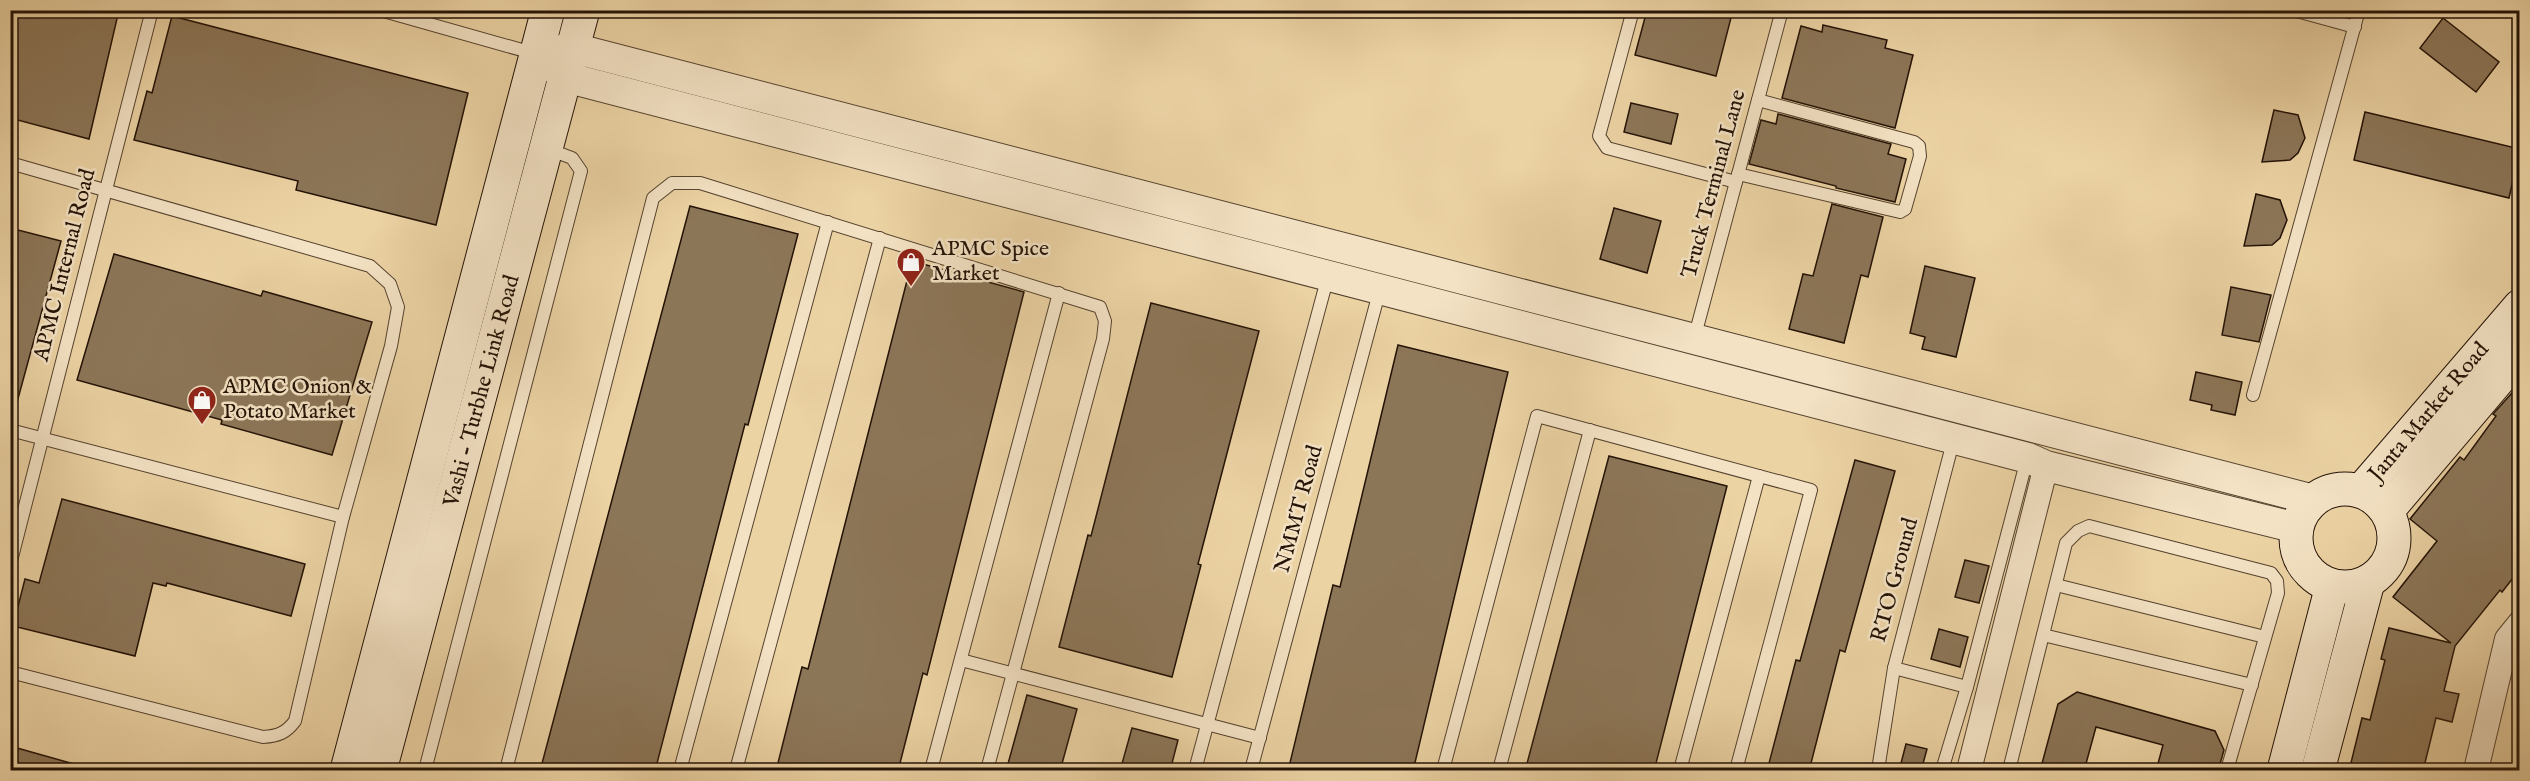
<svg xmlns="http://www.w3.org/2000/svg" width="2530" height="781" font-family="'IM FELL English',serif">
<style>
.building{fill:#8c7658;stroke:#231206;stroke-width:1.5}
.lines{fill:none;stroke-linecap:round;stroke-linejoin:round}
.service-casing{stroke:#55422e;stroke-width:14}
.minor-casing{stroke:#55422e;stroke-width:26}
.tertiary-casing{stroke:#55422e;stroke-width:32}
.secondary-casing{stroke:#231206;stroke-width:35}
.service{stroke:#f3e2c4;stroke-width:12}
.minor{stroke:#f3e2c4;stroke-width:24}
.tertiary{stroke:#f3e2c4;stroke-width:30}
.secondary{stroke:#f3e2c4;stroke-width:33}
.labels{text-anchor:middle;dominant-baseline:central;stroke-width:5;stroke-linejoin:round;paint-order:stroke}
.street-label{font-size:22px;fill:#231206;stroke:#f3e2c4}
.poi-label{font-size:22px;fill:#231206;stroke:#f3e2c4;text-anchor:start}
</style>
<rect width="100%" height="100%" fill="#ecd3a4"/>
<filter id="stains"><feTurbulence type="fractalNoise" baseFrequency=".00333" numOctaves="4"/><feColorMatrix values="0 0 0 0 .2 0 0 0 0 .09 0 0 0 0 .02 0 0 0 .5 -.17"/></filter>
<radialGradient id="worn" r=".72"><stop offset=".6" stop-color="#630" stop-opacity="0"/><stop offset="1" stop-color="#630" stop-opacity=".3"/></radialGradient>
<g class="building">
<polygon points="10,10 119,10 89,139 10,118"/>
<polygon points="1647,10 1733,10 1716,76 1635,55"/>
<polygon points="172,16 468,93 436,225 296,190 298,181 134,140 147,91 152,93"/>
<polygon points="2443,18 2499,62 2476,92 2420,48"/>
<polygon points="1823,25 1887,40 1885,48 1913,55 1895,128 1782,98 1801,26 1822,32"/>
<polygon points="1631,103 1678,114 1671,144 1624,132"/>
<polygon points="2274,110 2298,115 2305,138 2298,153 2290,160 2262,162"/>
<polygon points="2365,112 2520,149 2509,198 2354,160"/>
<polygon points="1778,114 1891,144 1888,154 1906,159 1895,202 1836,188 1836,186 1749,164 1761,120 1776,124"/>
<polygon points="2256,194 2280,200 2287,220 2280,238 2272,245 2244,246"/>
<polygon points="1832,204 1883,217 1868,277 1861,275 1844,343 1789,329 1803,274 1813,276"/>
<polygon points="690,206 798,234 748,425 745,424 655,771 540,771"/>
<polygon points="1614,208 1661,221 1647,273 1600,259"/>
<polygon points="10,228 61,241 16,406 10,406"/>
<polygon points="114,254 261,296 263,291 372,322 332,455 221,424 222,420 77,380"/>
<polygon points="912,261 1024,292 927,675 923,673 898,771 776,771 802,667 808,669"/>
<polygon points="1925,266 1975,278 1956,357 1922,349 1925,337 1910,333"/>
<polygon points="2231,287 2271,295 2259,342 2222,335"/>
<polygon points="1151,303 1259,331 1198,564 1201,565 1172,677 1059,647 1088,535 1091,536"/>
<polygon points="1398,345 1508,372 1413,771 1288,771 1333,585 1340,587"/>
<polygon points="2196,372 2242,382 2235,415 2211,410 2212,405 2190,400"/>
<polygon points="2520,384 2520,569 2502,592 2500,590 2455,646 2444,691 2459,694 2452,722 2436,718 2423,771 2349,771 2362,718 2370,720 2385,660 2381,659 2389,628 2451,643 2393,597 2437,541 2410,519 2460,457 2464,460 2496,416 2493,414"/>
<polygon points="1609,456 1727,486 1654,771 1525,771"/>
<polygon points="1855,460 1895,471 1845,652 1840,650 1809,771 1767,771 1796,660 1800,661"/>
<polygon points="62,499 305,564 291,616 167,583 166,586 153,583 135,656 13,626 25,579 39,583"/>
<polygon points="1965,560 1989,566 1979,603 1955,597"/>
<polygon points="1939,629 1968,637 1960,667 1931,659"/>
<polygon points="2077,692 2215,731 2224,750 2218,771 2156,771 2163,745 2096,727 2084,771 2040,771 2058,704"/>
<polygon points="1027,695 1077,709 1060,771 1006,771"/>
<polygon points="1132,728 1178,740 1170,771 1120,771"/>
<polygon points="1906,744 1927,749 1921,771 1899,771"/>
<polygon points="10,746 81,766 80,771 10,771"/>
</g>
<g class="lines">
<g class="service-casing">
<g id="service">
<polyline points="380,10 536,54"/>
<polyline points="1633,10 1599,136 1607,148 1736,182"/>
<polyline points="2293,10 2355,27"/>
<path d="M10,163L370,266L390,284L398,307L391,346L343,517L295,721C286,733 278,736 263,737L10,672"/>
<polyline points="1738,174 1900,212 1905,209 1920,156 1919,146 1914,142 1758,100"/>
<polyline points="1694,339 1782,10"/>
<polyline points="2253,395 2359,10"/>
<polyline points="10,430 343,517"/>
<polyline points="1954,438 1894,668 1967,687 2027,459"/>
<polyline points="10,565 152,10"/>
<polyline points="2056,585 2265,637"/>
<polyline points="2043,635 2252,685"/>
<polyline points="961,660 1260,738"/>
<polyline points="425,770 581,171 572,158 548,149"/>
<polyline points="506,770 653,198 672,183 700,183 1100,307 1105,321 1103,339 987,770"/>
<polyline points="680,770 828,222"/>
<polyline points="736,770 880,238"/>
<polyline points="931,770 1059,293"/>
<polyline points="1195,770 1328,276"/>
<polyline points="1251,770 1380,289"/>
<polyline points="1443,770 1537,416 1811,490 1736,770"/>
<polyline points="1499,770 1590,430"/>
<polyline points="1680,770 1759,476"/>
<polyline points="1878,770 1894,668"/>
<polyline points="1942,770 1967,687"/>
<polyline points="2009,770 2066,543 2078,531 2089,526 2271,573 2277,581 2278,593 2227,770"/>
</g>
</g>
<g class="minor-casing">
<g id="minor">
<polyline points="1969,770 2046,466"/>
<polyline points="2476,770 2507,639 2520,623"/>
</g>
</g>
<g class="tertiary-casing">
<g id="tertiary">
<polyline points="537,54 573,48 2314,500"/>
<polyline points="546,61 565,77 2028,458 2046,466 2297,528"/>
</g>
</g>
<g class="secondary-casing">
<g id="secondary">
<circle cx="2345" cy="538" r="49"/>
<polyline points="2361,491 2520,306"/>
<polyline points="2387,511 2520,354"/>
<polyline points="347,770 548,10"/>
<polyline points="380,770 583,10"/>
<polyline points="2284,770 2332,586"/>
<polyline points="2318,770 2368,582"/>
</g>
</g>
<use href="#service" class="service"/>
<use href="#minor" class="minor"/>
<use href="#tertiary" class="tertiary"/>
<use href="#secondary" class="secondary"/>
</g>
<defs>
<g id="shop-pin" transform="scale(1.5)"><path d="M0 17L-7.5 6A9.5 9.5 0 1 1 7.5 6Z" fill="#8f2418" stroke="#f3e2c4"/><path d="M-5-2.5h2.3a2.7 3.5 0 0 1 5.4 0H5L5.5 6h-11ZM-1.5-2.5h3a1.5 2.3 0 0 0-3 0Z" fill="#fff"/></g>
</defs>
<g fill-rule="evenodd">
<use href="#shop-pin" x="911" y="262"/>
<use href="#shop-pin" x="202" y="400"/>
</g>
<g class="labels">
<g class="street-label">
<text transform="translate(1714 184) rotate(-75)">Truck Terminal Lane</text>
<text transform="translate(65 265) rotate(-76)">APMC Internal Road</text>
<text transform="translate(482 391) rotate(-75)">Vashi - Turbhe Link Road</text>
<text transform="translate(2429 412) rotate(-50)">Janta Market Road</text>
<text transform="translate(1299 509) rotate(-75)">NMMT Road</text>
<text transform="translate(1895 580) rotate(-75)">RTO Ground</text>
</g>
<g class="poi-label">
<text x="932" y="249">APMC Spice<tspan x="932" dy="25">Market</tspan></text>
<text x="223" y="387">APMC Onion &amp;<tspan x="223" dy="25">Potato Market</tspan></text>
</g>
</g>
<rect width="2530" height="781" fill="none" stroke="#ecd3a4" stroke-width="36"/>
<rect x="12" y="12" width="2506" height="757" fill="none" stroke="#231206" stroke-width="3"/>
<rect x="18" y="18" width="2494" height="745" fill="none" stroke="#231206" stroke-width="1.5"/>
<rect width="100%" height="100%" filter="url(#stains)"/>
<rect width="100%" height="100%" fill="url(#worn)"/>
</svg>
